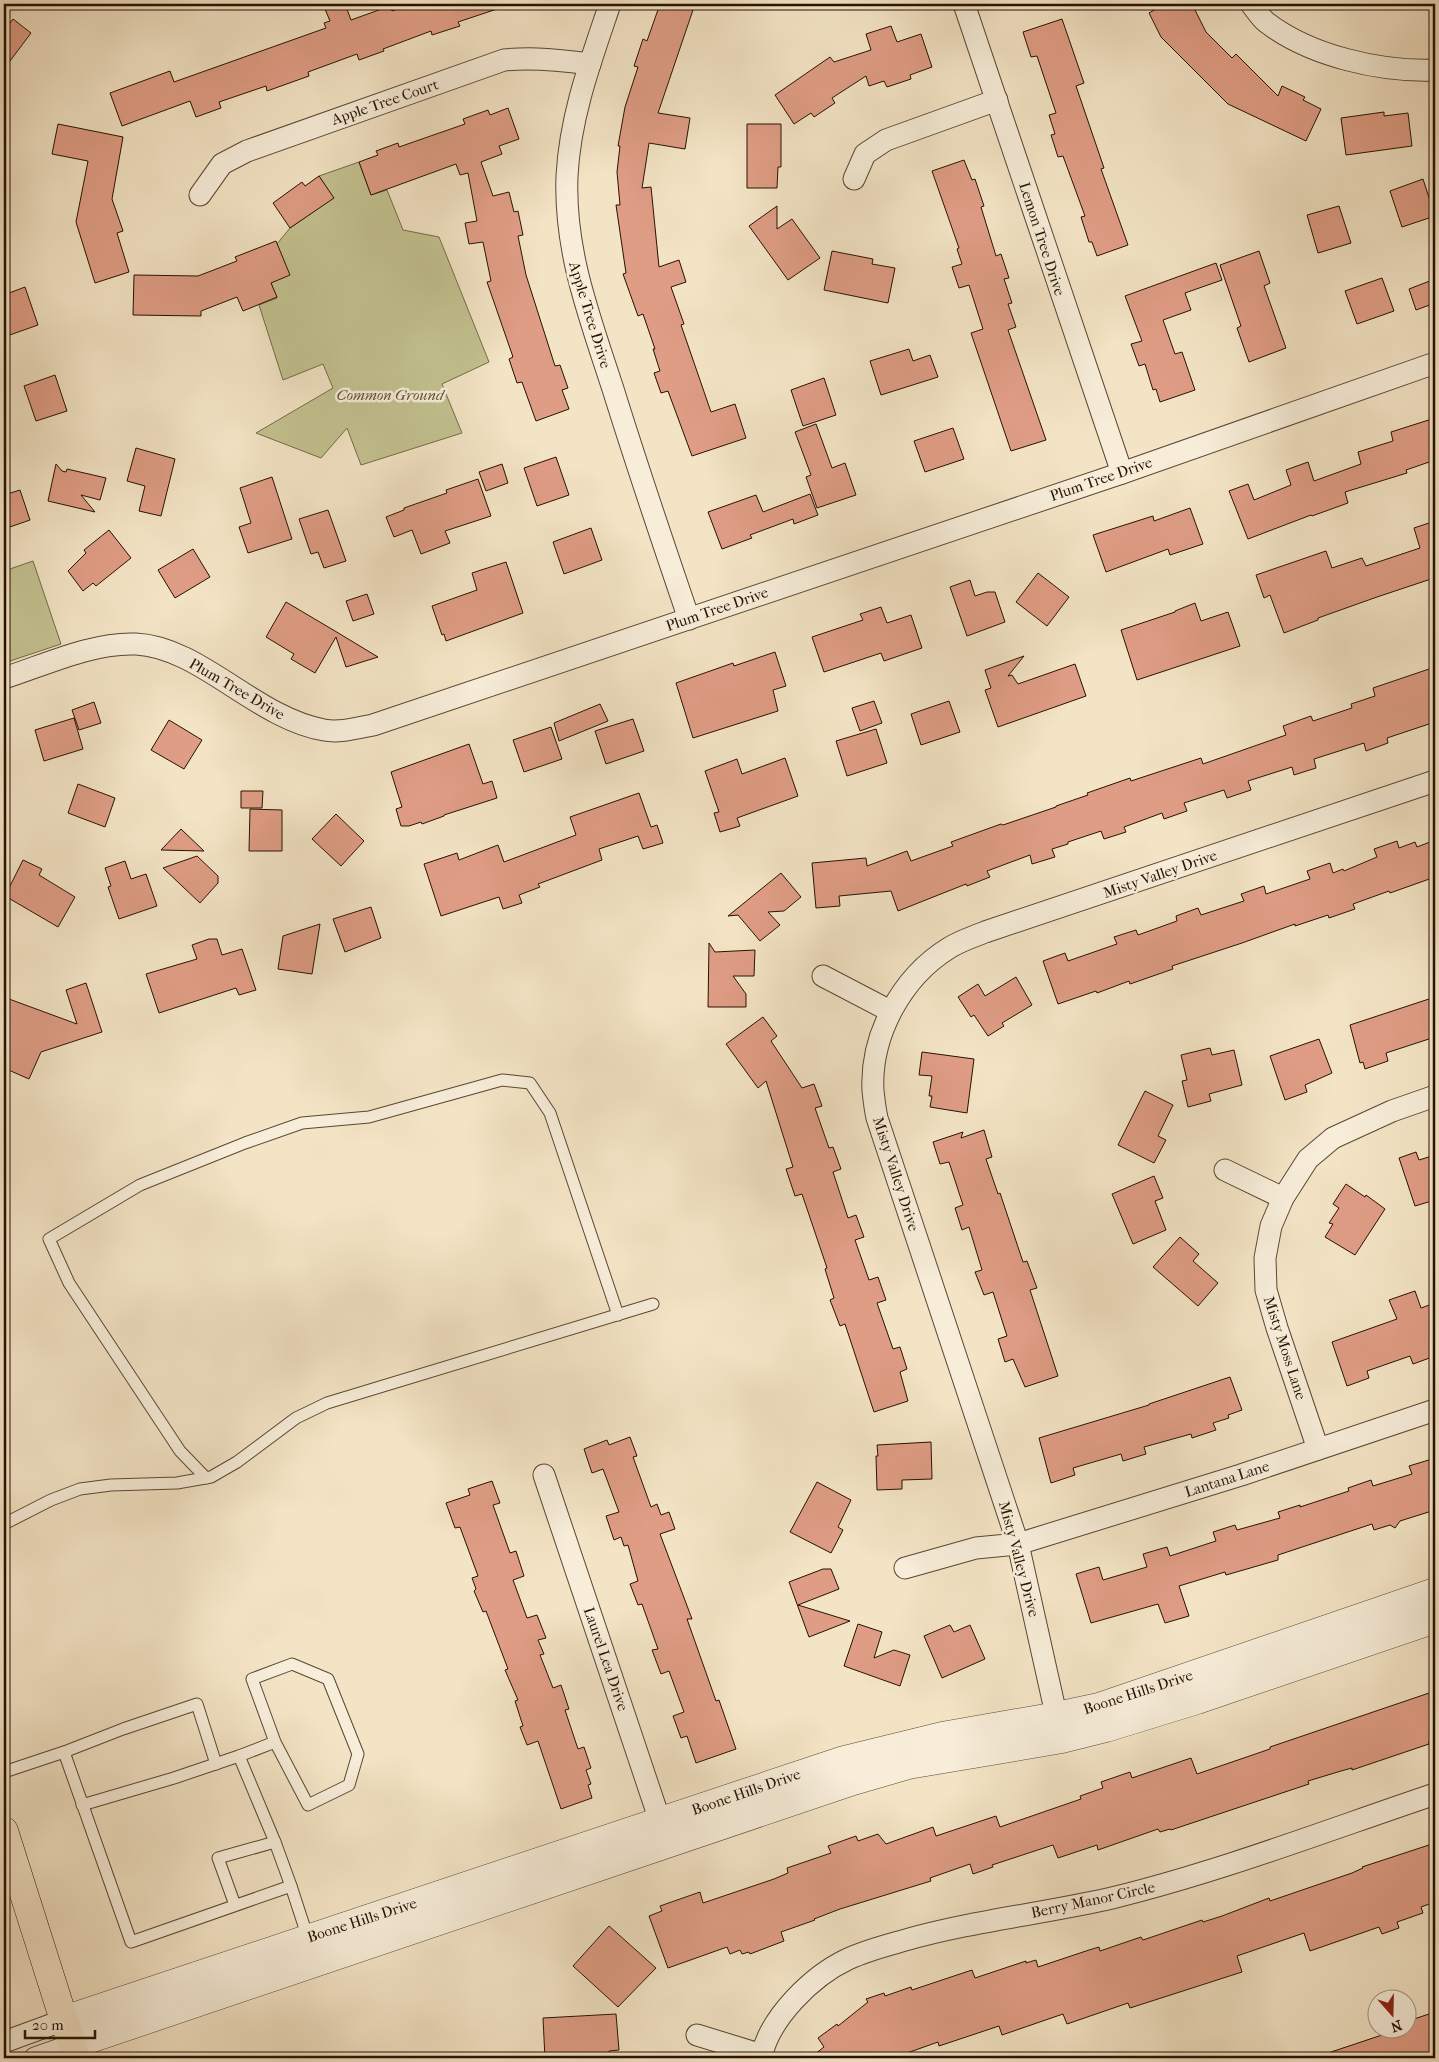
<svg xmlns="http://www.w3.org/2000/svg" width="1439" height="2062" font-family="'IM FELL French Canon',serif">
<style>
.green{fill:#c3c290;stroke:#756a49}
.building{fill:#df9d85;stroke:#271102}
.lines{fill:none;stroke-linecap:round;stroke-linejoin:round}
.service-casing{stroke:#5a4633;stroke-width:13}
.minor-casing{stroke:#5a4633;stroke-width:23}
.tertiary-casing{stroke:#5a4633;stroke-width:29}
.primary-casing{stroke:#271102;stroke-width:29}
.service{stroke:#f7edd9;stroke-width:11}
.minor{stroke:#f7edd9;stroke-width:21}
.tertiary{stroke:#f7edd9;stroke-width:28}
.primary{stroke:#f3e4c5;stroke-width:28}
.labels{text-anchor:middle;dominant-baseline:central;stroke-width:5;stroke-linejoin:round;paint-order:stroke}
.street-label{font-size:15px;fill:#271102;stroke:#f7edd9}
.park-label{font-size:15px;font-style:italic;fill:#5e4f34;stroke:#f7edd9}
</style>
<rect width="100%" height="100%" fill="#f3e4c5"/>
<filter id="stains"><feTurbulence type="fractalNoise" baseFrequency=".004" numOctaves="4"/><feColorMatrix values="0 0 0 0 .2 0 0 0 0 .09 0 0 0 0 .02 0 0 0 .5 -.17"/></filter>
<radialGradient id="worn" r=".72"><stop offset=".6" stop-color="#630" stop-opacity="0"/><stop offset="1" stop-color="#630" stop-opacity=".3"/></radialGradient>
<g class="green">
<polygon points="359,162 371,195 387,190 403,230 439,237 489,362 442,384 462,433 361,465 347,428 321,458 256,433 333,388 323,364 283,380 259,305 277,298 271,283 277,244 290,228 333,198 319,176"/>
<polygon points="33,561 61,644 4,663 4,571"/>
</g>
<g class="building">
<polygon points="338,4 345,4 351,20 390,6 392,11 412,4 502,4 503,7 458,22 460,26 432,35 431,31 383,49 384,51 359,60 357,54 308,72 309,76 267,91 266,86 219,102 221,108 196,117 190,101 122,126 110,93 170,71 174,82 326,28 324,23 330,21 325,9"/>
<polygon points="660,4 695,4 658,113 690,118 685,149 649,143 642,188 651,187 659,267 679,260 686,282 671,287 684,324 681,325 711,412 735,404 746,438 692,456 668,391 661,393 654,373 660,371 653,349 655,349 643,314 638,316 623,274 626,273 616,205 620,205 617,172 620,146 618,146 625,107 638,67 634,66 643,39 647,41"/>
<polygon points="1153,4 1192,4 1206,32 1232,58 1236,54 1278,96 1282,86 1305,97 1303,100 1321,109 1306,141 1228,104 1161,37 1149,13 1156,9"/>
<polygon points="13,19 31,33 4,69 4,31"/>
<polygon points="1062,19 1084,83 1076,86 1104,168 1101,169 1128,245 1097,256 1092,242 1089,242 1081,217 1085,216 1063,156 1058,157 1051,135 1055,134 1049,115 1056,113 1037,56 1031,57 1023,32"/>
<polygon points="891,26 897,42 921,34 932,67 910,75 911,79 887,87 884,81 869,86 866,76 832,98 835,103 814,117 811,113 794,124 775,95 830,57 834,62 871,50 866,34"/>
<polygon points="508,108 519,139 499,146 502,154 481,162 493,196 509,192 514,212 518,211 523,235 518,236 526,275 555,366 560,365 568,388 562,390 569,409 536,421 522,382 517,383 509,359 513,357 487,282 491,281 483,242 469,244 465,223 477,221 468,173 460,175 456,164 371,195 359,162 378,155 376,151 398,143 399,147 465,124 463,119 488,110 490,115"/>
<polygon points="1384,112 1384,116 1408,113 1412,146 1346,155 1341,118"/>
<polygon points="58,124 123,137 112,199 123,231 117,233 129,272 95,283 76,222 88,161 52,154"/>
<polygon points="747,124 781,124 781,167 778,167 777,188 747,188"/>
<polygon points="964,160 972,180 975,179 984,206 981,207 996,256 1001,254 1009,278 1004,279 1012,303 1008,304 1016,327 1008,330 1046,440 1011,451 971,333 983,329 969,285 959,288 952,267 962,264 957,249 959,248 932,171"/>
<polygon points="319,176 334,198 290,228 273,203 302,182 305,186"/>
<polygon points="1423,179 1435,216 1402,227 1390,191"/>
<polygon points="777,206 777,229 792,219 820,258 788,280 749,226"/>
<polygon points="1339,206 1351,243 1318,253 1307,215"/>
<polygon points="276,241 290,275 271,283 277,297 243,311 237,297 201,311 201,316 133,315 134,275 198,276 237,261 235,257"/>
<polygon points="832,251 873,259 872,264 895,268 888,303 824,290"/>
<polygon points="1259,251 1270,283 1264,286 1286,348 1249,362 1237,328 1241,326 1220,265"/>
<polygon points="1216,263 1222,280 1185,293 1191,310 1163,320 1175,354 1182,352 1195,390 1160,402 1156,389 1153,390 1145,364 1139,366 1131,344 1142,341 1125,296"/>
<polygon points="1382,278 1394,311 1357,324 1345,291"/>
<polygon points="1435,279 1435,303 1416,310 1409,289"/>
<polygon points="25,287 38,325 4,337 4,295"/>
<polygon points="909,349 913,361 930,355 938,377 881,395 870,361"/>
<polygon points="55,375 67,411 36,421 24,386"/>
<polygon points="824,378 836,415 803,426 791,390"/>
<polygon points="1435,418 1435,460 1406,470 1407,473 1345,492 1348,503 1312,516 1311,515 1248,539 1229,491 1248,484 1254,500 1291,485 1286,470 1308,462 1314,481 1361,464 1358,452 1393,441 1391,432"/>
<polygon points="816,424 832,468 845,463 856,495 817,508 806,477 811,475 795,432"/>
<polygon points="953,428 964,459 925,472 914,441"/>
<polygon points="136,448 175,459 161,516 139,511 145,486 127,481"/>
<polygon points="556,457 569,495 537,506 524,468"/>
<polygon points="56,464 62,471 66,472 67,469 106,478 100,500 81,495 95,512 48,501"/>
<polygon points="502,464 508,483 486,491 479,472"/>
<polygon points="272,477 292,539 248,553 239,527 251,523 240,488"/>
<polygon points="478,479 491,516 445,531 450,543 421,554 412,530 394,537 386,517 404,510 404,508 447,493 446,490"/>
<polygon points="20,490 30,520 4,529 4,495"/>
<polygon points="810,494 818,515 794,524 793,519 750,535 752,538 722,549 708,512 756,495 763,512"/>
<polygon points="1190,508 1203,544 1170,555 1168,549 1106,572 1093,535 1153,516 1154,521"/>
<polygon points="328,510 346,561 324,568 318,552 311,554 299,519"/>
<polygon points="1435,521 1435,582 1432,582 1431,579 1377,597 1318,618 1318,620 1284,633 1270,595 1264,598 1256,575 1326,551 1332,568 1362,558 1366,566 1420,548 1414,528"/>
<polygon points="591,528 602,560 564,574 553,542"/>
<polygon points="109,530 131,558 96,586 93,583 83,591 68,571 86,553 84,550"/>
<polygon points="193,549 210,577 175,598 158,570"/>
<polygon points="506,562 523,613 446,641 444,634 442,635 432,606 477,590 472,573"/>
<polygon points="1038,573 1069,597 1047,626 1016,602"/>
<polygon points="970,580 975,596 987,592 995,592 1005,622 967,636 950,587"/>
<polygon points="367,594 374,614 353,621 346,601"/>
<polygon points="286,602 335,631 378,657 346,667 336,637 315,673 291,659 294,654 266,637"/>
<polygon points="1195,603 1201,621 1228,612 1240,646 1137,680 1121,630 1175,612 1175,611"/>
<polygon points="881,607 887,623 911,615 922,648 884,661 881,653 824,672 812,637 863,620 860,614"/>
<polygon points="775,652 786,686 773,690 778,711 693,738 676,683 733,663 734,666"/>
<polygon points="1024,656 1008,676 1012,675 1018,684 1075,664 1086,696 998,727 985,690 991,688 985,670"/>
<polygon points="1435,667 1435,722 1387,738 1388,743 1366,751 1364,743 1314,759 1316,768 1294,775 1292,767 1248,781 1251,790 1227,798 1224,790 1184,803 1187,811 1164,819 1162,813 1124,827 1126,832 1104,839 1101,831 1068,842 1068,844 1052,849 1055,857 1032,864 1030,855 987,871 990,877 967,886 966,884 898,911 891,891 839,896 840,906 816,908 812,863 866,858 867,866 907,851 911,861 953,846 951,842 1001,824 1003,825 1056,807 1056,806 1088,795 1087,793 1130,778 1131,781 1201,758 1203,764 1286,735 1283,726 1311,716 1313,721 1352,708 1351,704 1375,696 1373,688"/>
<polygon points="874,701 882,723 860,731 852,708"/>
<polygon points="949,701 960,732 921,745 911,714"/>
<polygon points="94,702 101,723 79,730 72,710"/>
<polygon points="600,704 608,721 559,741 554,723"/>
<polygon points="74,718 83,749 44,761 35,730"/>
<polygon points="633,719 644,751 606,764 595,731"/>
<polygon points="169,720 202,740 184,769 151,750"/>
<polygon points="551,727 562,759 524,772 513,740"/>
<polygon points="876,729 887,763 847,776 836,741"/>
<polygon points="469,744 483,784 492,781 497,798 444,815 444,816 422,824 421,822 409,826 401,826 396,809 402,807 391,772"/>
<polygon points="785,758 798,796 737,818 740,826 720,832 714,813 719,812 705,771 737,759 742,774"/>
<polygon points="78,784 115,798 105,827 68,813"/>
<polygon points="241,791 263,791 262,808 241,808"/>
<polygon points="639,793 651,827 657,825 663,843 643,849 638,836 599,849 602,860 538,884 540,887 519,895 522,903 503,909 499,897 441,916 424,864 457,853 459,860 498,845 504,862 576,835 570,817"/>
<polygon points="250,809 282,810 282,851 249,851"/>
<polygon points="336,814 364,841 341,866 312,839"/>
<polygon points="181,829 204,851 161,850"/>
<polygon points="1397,841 1399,848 1415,842 1417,847 1430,842 1435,858 1435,877 1390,893 1389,891 1353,904 1355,909 1329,918 1328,915 1295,926 1295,924 1242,943 1172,966 1173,969 1130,984 1129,981 1097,993 1096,991 1058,1004 1043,961 1065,953 1068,961 1117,944 1114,937 1136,930 1138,935 1177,921 1176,916 1198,908 1201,915 1244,901 1241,894 1264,886 1266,894 1310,879 1307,871 1330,863 1333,873 1343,869 1344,871 1377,857 1374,849"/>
<polygon points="197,856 218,876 218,883 200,903 163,868"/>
<polygon points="23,860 42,869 39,875 75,897 58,927 5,896"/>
<polygon points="125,861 131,879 146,874 157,906 119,919 108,887 111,886 105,868"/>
<polygon points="781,873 801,897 784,911 768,912 780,925 760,941 738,915 728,916"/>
<polygon points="371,907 381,938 345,952 333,919"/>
<polygon points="320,924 312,974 278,969 283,936"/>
<polygon points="209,939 217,939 222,955 242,949 256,990 239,995 236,988 159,1013 146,974 197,959 192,945"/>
<polygon points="709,943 715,952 755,950 754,976 733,976 746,994 746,1007 708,1007"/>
<polygon points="1016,977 1032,1005 1002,1023 1004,1026 988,1036 974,1015 971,1017 958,997 978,984 985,996"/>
<polygon points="86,983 102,1032 41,1052 29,1079 4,1068 4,1012 9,999 77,1024 66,990"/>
<polygon points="1435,997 1435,1037 1386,1053 1388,1061 1365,1069 1363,1062 1360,1063 1350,1025"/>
<polygon points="763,1017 777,1036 771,1041 802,1088 814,1084 822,1106 815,1108 829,1148 833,1147 841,1169 833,1172 848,1218 856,1215 864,1237 855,1240 869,1280 878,1277 886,1300 877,1303 893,1349 900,1347 907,1369 900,1372 908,1401 874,1412 845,1324 840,1326 830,1300 834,1298 825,1269 827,1268 802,1194 795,1196 786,1169 793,1167 766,1081 758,1088 726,1044"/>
<polygon points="1319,1039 1332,1073 1305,1085 1307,1092 1285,1100 1270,1056"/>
<polygon points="1210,1048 1212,1055 1234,1050 1242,1085 1209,1094 1211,1101 1188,1107 1182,1081 1187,1080 1181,1055"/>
<polygon points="922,1052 974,1059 967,1113 930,1107 932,1096 929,1096 932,1076 919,1075"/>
<polygon points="1145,1091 1173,1105 1158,1136 1166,1140 1154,1163 1118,1145"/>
<polygon points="984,1130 992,1157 986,1159 998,1194 1000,1193 1023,1262 1027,1261 1037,1288 1030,1290 1058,1376 1025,1387 1013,1359 1005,1362 998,1339 1007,1336 993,1292 984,1295 975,1272 982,1270 969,1227 962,1230 955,1208 963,1205 949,1162 940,1164 933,1142 963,1132 961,1138"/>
<polygon points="1416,1152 1419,1160 1435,1155 1435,1200 1415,1206 1399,1158"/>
<polygon points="1154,1176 1163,1198 1155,1201 1166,1230 1133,1244 1112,1194"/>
<polygon points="1346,1184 1365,1197 1366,1195 1385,1209 1355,1255 1325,1237 1333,1224 1329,1223 1339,1208 1333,1204"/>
<polygon points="1180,1237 1199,1254 1193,1261 1218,1283 1198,1306 1153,1267"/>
<polygon points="1415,1291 1421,1308 1435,1303 1435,1356 1413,1364 1410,1356 1367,1371 1369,1378 1347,1386 1332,1342 1397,1319 1389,1300"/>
<polygon points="1230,1377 1242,1410 1228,1415 1229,1418 1213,1423 1216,1430 1192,1438 1191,1434 1144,1447 1146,1454 1123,1461 1121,1454 1073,1468 1075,1475 1051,1483 1039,1438 1149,1405 1149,1404"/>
<polygon points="630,1437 637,1456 633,1457 651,1507 657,1504 661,1515 669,1512 675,1529 660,1534 692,1619 687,1619 716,1701 719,1700 736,1749 696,1763 687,1736 681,1738 673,1716 684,1712 669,1671 661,1674 652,1650 658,1649 642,1604 638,1605 630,1584 638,1581 628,1545 624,1546 621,1537 614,1540 606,1516 619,1512 603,1469 592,1473 584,1449 607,1440 609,1445"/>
<polygon points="931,1442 932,1479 902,1480 902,1489 877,1490 876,1456 878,1456 877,1445"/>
<polygon points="1432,1459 1435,1469 1435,1510 1400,1521 1395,1528 1390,1525 1374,1530 1372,1524 1278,1555 1278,1560 1226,1575 1225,1572 1179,1586 1189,1616 1165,1623 1158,1604 1091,1623 1076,1574 1099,1567 1103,1580 1147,1567 1143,1554 1167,1547 1170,1556 1216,1541 1213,1532 1235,1525 1237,1530 1280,1518 1278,1512 1300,1505 1300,1507 1349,1491 1348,1488 1371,1480 1373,1486 1412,1474 1409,1466"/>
<polygon points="492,1481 500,1503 493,1505 510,1553 516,1551 524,1576 513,1580 527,1618 537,1615 546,1638 538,1640 544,1654 540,1655 553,1688 561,1685 569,1709 565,1710 578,1749 584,1747 591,1768 586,1770 591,1784 588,1785 592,1798 561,1809 538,1741 527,1745 520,1727 523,1726 515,1701 518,1700 505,1670 508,1669 486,1611 483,1612 474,1591 476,1589 472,1578 478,1576 460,1527 455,1528 446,1503 470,1495 468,1489"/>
<polygon points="817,1482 851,1500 838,1527 843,1530 831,1553 790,1532"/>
<polygon points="823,1569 831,1569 839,1589 798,1605 850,1621 809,1637 789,1582"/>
<polygon points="858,1624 882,1632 874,1658 894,1650 910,1655 900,1686 844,1666"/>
<polygon points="950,1625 954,1632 970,1625 985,1659 942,1678 924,1636"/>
<polygon points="1435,1691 1435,1739 1429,1741 1429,1744 1352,1770 1352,1768 1341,1771 1308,1781 1309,1784 1171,1830 1170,1829 1160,1832 1158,1829 1098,1850 1097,1845 1058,1858 1053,1845 992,1865 993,1867 973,1874 970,1864 930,1878 931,1881 840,1909 814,1919 815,1920 781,1932 784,1941 750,1954 749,1952 742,1954 740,1950 730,1954 727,1947 668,1968 649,1916 662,1911 660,1906 700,1892 703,1903 774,1879 788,1873 787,1868 831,1853 828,1846 856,1836 858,1841 878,1834 886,1844 933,1827 936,1836 996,1816 1000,1827 1081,1799 1080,1796 1103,1788 1101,1782 1130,1772 1132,1778 1191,1758 1197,1774 1270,1749 1270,1747"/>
<polygon points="1435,1843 1435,1902 1421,1907 1423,1913 1397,1922 1399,1928 1382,1934 1379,1927 1310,1951 1304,1933 1237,1956 1242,1972 1130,2008 1128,2003 1067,2024 1063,2014 1002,2035 999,2026 939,2046 938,2042 893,2058 810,2058 824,2047 818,2038 837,2024 838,2026 868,2002 866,1999 884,1993 885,1996 911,1987 912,1990 972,1970 975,1978 1026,1961 1026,1963 1036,1960 1038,1967 1089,1950 1099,1947 1100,1951 1141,1937 1143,1940 1202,1920 1203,1922 1222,1916 1269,1898 1270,1901 1352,1873 1363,1868 1362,1867"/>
<polygon points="609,1926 656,1968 618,2007 573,1966"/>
<polygon points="1435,2012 1435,2058 1323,2058 1322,2055 1397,2030 1406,2030 1406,2026 1410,2025 1408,2021"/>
<polygon points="616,2014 619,2050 609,2051 610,2058 545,2058 543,2018"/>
</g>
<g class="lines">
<g class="service-casing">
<g id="service">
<polyline points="206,1478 180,1451 69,1283 49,1239 140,1185 245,1143 302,1123 369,1117 502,1080 530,1083 550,1113 618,1315"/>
<polyline points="4,1524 51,1500 80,1489 111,1485 177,1483 211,1477 237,1462 296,1418 327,1403 653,1304"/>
<polyline points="64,1752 123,1729 197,1704 216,1764"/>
<polyline points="4,1772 64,1752 131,1942 291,1886 308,1938"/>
<polyline points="82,1805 174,1778 239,1756"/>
<polyline points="275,1842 239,1756 275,1742 308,1805 349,1785 358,1754 328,1679 292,1664 252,1679 275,1742"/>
<polyline points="235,1905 218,1858 275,1842 291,1886"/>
</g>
</g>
<g class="minor-casing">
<g id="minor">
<path d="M610,4C591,60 570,116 567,176C564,252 590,318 613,389C637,466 663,543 689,619"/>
<polyline points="964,4 1122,473"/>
<path d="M1251,4C1256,10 1260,17 1266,22C1310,56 1380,72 1435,70"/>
<polyline points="854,179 865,154 886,140 997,100"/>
<path d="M200,195L222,164L247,151L504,60C533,57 561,60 590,64"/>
<path d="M4,678C45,665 93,642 136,644C200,647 256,718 324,730C340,733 357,728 373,725L1122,473L1435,363"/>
<polyline points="823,976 890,1011"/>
<polyline points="1225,1170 1283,1198"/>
<polyline points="1318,1449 1277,1328 1266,1290 1265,1258 1271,1226 1283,1198 1308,1159 1333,1138 1392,1111 1435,1096"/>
<polyline points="544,1475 665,1836"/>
<polyline points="905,1568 976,1548 1018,1544 1241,1475 1435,1410"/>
<path d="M1060,1732L1018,1544L877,1118C875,1109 874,1100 873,1091C870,1035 902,977 949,948C960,941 973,937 985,932L1435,781"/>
<polyline points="697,2035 762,2055"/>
<polyline points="4,2042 64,2020"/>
<polyline points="35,2058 72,2045"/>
<path d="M761,2058C769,2018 812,1976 848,1959C865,1951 884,1946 902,1941C971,1921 1042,1914 1112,1898C1222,1871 1328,1830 1435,1794"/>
</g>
</g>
<g class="tertiary-casing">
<g id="tertiary">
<polyline points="64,2020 844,1760 942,1736 1057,1716 1099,1707 1435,1592"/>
<polyline points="72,2045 853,1781 908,1765 1062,1739 1106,1728 1197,1700 1435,1619"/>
</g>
</g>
<g class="primary-casing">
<polyline id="primary" points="4,1831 76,2058"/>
</g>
<use href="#service" class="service"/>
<use href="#minor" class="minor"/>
<use href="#tertiary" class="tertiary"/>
<use href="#primary" class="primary"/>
</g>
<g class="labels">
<g class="street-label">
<text transform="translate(385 102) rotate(-19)">Apple Tree Court</text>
<text transform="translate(1042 239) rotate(72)">Lemon Tree Drive</text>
<text transform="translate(590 315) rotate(73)">Apple Tree Drive</text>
<text transform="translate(1101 479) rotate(-19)">Plum Tree Drive</text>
<text transform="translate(717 609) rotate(-19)">Plum Tree Drive</text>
<text transform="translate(237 689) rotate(30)">Plum Tree Drive</text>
<text transform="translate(1160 874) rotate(-19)">Misty Valley Drive</text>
<text transform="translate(896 1174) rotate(72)">Misty Valley Drive</text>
<text transform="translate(1285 1348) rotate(72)">Misty Moss Lane</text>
<text transform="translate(1227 1479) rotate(-18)">Lantana Lane</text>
<text transform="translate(1019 1559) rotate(75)">Misty Valley Drive</text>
<text transform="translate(606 1659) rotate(71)">Laurel Lea Drive</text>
<text transform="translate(1138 1692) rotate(-18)">Boone Hills Drive</text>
<text transform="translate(746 1792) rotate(-19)">Boone Hills Drive</text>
<text transform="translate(1093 1900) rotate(-12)">Berry Manor Circle</text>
<text transform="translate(362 1920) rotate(-18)">Boone Hills Drive</text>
</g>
<g class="park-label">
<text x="390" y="395">Common Ground</text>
</g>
</g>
<rect width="1439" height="2062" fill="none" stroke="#f3e4c5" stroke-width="20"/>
<rect x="5" y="5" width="1429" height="2052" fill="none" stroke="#271102" stroke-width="2.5"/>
<rect x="10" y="10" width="1419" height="2042" fill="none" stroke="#271102"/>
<g transform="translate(1392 2014) rotate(160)"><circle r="24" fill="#f7edd9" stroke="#a49583"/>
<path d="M0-4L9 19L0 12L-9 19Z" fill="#8f2418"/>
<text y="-8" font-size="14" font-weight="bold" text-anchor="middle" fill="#271102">N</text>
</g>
<path d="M25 2030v8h70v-8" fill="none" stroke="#271102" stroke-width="2.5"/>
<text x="32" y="2030" font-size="15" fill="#271102" stroke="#f7edd9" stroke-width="4" paint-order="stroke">20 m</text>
<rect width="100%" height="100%" filter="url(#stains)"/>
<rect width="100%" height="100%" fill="url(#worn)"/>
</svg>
